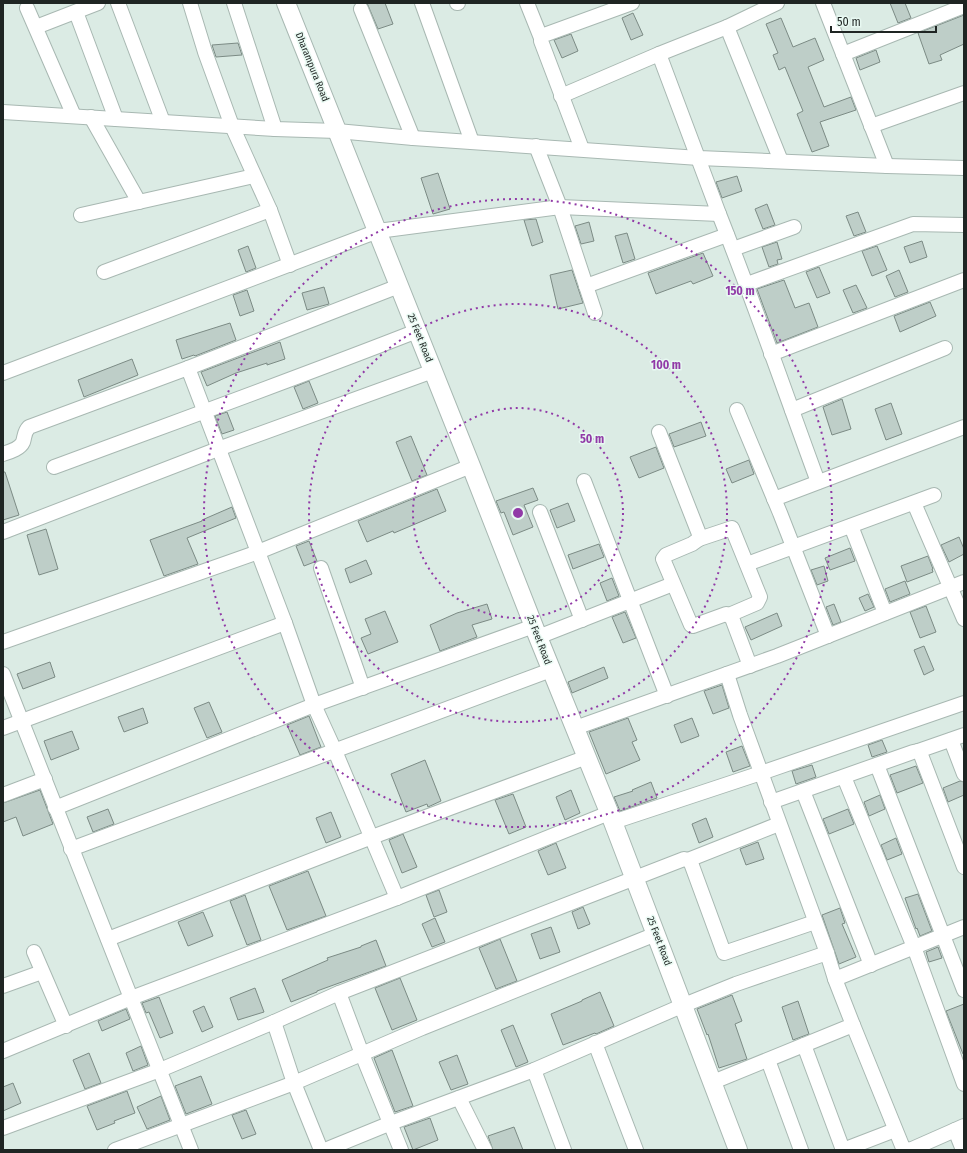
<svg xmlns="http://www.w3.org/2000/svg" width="967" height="1153" font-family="'Fira Sans Condensed',sans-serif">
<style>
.building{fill:#becec8;stroke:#7c8b85}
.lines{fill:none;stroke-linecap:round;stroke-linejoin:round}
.minor-casing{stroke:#a8b8b2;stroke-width:16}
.tertiary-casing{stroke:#a8b8b2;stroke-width:20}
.minor{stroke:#fff;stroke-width:14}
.tertiary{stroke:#fff;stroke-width:18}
.ring{fill:none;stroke:#913aa7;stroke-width:2;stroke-dasharray:2 4}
.labels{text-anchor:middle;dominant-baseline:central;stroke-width:3;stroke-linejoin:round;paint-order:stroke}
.street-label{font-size:10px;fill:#1f2523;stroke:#e8f9f2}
.centre{fill:#913aa7;stroke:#e8f9f2;stroke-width:2}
.ring-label{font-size:12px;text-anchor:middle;font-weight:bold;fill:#913aa7;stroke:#e8f9f2;stroke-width:3;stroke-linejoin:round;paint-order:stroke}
</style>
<rect width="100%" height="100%" fill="#dbebe4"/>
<g class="building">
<polygon points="367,3 385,3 393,24 378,29"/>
<polygon points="890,3 905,3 911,18 898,23"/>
<polygon points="633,13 643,35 631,40 622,18"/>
<polygon points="964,15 964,44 940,55 942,60 929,64 918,33"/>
<polygon points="781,18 793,47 815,38 824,60 808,67 824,107 851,97 856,110 820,122 829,146 812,152 797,114 803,111 785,67 779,70 773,55 778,53 766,24"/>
<polygon points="571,34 578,51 562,58 554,40"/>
<polygon points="238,43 242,55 216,57 212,45"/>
<polygon points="876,50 880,62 860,70 856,58"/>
<polygon points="438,173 450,209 433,214 421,178"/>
<polygon points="737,176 742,191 722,198 716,182"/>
<polygon points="767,204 775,225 763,229 755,209"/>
<polygon points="858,212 866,232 854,236 846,216"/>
<polygon points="536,219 543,242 532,246 524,220"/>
<polygon points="589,222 594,241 581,244 575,226"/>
<polygon points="627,233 635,259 623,263 615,236"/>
<polygon points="922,241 927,257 910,263 904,247"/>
<polygon points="777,242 782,259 777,260 778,264 769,267 762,247"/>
<polygon points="248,246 256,268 246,272 238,250"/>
<polygon points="877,246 887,270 872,276 862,251"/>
<polygon points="703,253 713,276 693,284 691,281 656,294 648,273"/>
<polygon points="819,267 830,293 817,298 806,272"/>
<polygon points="572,270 583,303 558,309 550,275"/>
<polygon points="899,270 908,292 895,297 886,276"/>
<polygon points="784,280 795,308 809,303 818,327 777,343 757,289"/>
<polygon points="856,285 867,308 853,313 843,290"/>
<polygon points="324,287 329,304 307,310 302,293"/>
<polygon points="247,290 254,311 240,316 233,295"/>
<polygon points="930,302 936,316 900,332 894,316"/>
<polygon points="230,323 236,340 195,356 194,355 182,359 176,340"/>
<polygon points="280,342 285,359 267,365 267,363 236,373 207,386 201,372"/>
<polygon points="132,359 138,375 84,397 78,380"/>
<polygon points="309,381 318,403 303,409 294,387"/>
<polygon points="842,399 851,429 832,435 823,407"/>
<polygon points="891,403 902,434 886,440 875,409"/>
<polygon points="227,412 234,430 222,434 215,416"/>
<polygon points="701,422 706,436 674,447 669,434"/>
<polygon points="411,436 427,475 412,481 396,442"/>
<polygon points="656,447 664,468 639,478 630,457"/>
<polygon points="749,460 754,474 732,483 726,469"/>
<polygon points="3,472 5,472 19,515 3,520"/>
<polygon points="533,488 538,500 524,505 533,527 513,535 504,512 501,513 496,501"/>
<polygon points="437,489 446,511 394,533 393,531 367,542 358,521"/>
<polygon points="568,503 575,521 557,528 550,510"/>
<polygon points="232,507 236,518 187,538 198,564 164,576 150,540 202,521 202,520"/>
<polygon points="46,529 58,569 39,575 27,535"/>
<polygon points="959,537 964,549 964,554 949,562 941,545"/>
<polygon points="309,541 317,561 304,566 296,546"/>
<polygon points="599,544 604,557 573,569 568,555"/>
<polygon points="850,548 855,561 830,570 825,558"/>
<polygon points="928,556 933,569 932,569 933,572 907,582 901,566"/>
<polygon points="366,560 372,574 350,583 345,569"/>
<polygon points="824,566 828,581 817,585 811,570"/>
<polygon points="612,578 619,596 607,601 600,583"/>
<polygon points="905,581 910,594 890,602 885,589"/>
<polygon points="868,594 874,607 865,611 859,598"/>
<polygon points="487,604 492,619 472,625 477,637 440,651 430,625 457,613"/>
<polygon points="834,604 841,622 833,625 826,607"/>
<polygon points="926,606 936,632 920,638 910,612"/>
<polygon points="385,611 398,642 368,654 361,638 371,634 365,619"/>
<polygon points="625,612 636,638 623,643 612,617"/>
<polygon points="777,613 782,626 751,640 745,627"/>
<polygon points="924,646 934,670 924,675 914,650"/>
<polygon points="50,662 55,677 23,689 17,674"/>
<polygon points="604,667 608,678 572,693 568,682"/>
<polygon points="722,685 729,708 713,714 704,691"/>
<polygon points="209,702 222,732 207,738 194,708"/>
<polygon points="143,708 148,723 124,732 118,717"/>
<polygon points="309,716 321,747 300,755 287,725"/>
<polygon points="628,718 637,740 632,742 640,760 606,774 589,732"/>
<polygon points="692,718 699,736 681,743 674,725"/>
<polygon points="72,731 79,749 51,760 44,741"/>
<polygon points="882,740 887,752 872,757 868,745"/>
<polygon points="742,746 750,766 733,772 726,752"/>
<polygon points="425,760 441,801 428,807 427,804 406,812 391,774"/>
<polygon points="812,765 816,777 796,784 792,771"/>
<polygon points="916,766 923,783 897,793 890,775"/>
<polygon points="960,781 964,782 964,795 948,802 943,788"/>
<polygon points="651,782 657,798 620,811 614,797 633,791 632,790"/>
<polygon points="40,790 53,824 23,836 16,817 3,822 3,803"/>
<polygon points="571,790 580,813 565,820 556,797"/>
<polygon points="513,794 526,827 509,834 495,800"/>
<polygon points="880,795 885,809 869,816 864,802"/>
<polygon points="108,809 114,824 93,832 87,817"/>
<polygon points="848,809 854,824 829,834 823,819"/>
<polygon points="331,812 341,837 326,843 316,818"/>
<polygon points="706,818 713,837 699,843 692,824"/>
<polygon points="403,834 417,867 402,873 389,840"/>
<polygon points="896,838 902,854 887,860 881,845"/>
<polygon points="758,842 764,859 746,865 740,849"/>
<polygon points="556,843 566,868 548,875 538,851"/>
<polygon points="308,871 326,916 287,930 269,886"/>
<polygon points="439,890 447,912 434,917 426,895"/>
<polygon points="918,894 932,931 920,936 917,928 916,929 905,898"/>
<polygon points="245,895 261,940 247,945 230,901"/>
<polygon points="583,907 590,924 578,929 572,912"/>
<polygon points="840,908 845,923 842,924 856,957 839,964 822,915"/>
<polygon points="203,912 213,936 188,946 178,922"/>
<polygon points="435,918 445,942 432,947 422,924"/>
<polygon points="551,927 560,952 540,959 531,934"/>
<polygon points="500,939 517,981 496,989 479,948"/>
<polygon points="376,940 386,966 317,991 317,992 291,1002 282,980 328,960 327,958 361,947 361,946"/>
<polygon points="938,947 942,958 929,962 926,952"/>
<polygon points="400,978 417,1020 392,1030 375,988"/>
<polygon points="255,988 264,1012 238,1020 230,998"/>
<polygon points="600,992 614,1026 596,1034 595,1033 563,1045 551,1014 582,1001 582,1000"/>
<polygon points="732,995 742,1021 735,1024 747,1059 719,1068 708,1034 707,1035 697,1009"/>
<polygon points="159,997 173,1033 160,1038 149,1012 146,1013 142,1003"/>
<polygon points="798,1001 809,1034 793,1040 782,1007"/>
<polygon points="964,1004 964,1053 963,1054 946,1011"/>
<polygon points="204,1006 213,1027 202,1032 193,1011"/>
<polygon points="126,1009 130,1019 102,1031 98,1021"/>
<polygon points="513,1025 528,1062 516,1067 501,1030"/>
<polygon points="141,1046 148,1065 133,1071 126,1053"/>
<polygon points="392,1050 413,1106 395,1112 374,1058"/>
<polygon points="89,1053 101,1083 85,1089 73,1060"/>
<polygon points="457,1055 468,1084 451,1090 439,1062"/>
<polygon points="201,1076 212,1104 186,1114 175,1086"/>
<polygon points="13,1083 21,1103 3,1111 3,1087"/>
<polygon points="127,1091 135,1113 114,1121 115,1123 97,1130 87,1106"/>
<polygon points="161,1096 170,1120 147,1129 137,1107"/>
<polygon points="246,1110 256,1134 242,1139 232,1115"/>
<polygon points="430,1118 438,1140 413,1150 404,1127"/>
<polygon points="514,1127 523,1150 493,1150 488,1136"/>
</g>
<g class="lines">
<g class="minor-casing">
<g id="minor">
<polyline points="118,3 163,122"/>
<polyline points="190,3 205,52 232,126 270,210 290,265"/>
<polyline points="234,3 275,129"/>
<polyline points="422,3 472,142"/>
<polyline points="457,3 458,3"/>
<polyline points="527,3 541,38"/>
<polyline points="777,3 727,27 781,161"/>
<polyline points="823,3 887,166"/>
<polyline points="27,8 74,116"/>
<polyline points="361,9 413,138"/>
<polyline points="76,12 116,119"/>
<polyline points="36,27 98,3"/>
<polyline points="659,54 727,27"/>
<polyline points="843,54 964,6"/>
<polyline points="3,112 275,129 337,131 413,138 699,158 887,166 964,168"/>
<polyline points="91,117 139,202"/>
<polyline points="871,126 964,93"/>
<polyline points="536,146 560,207 595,313"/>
<polyline points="582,149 541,41 541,38 544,35 632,3"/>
<path d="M719,214C754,302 785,392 818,482"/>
<polyline points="81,215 254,176"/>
<polyline points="733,249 794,227"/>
<polyline points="104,272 270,210"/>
<polyline points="747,284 913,224 964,225"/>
<polyline points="586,286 727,235"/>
<polyline points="771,354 964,280"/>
<polyline points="188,368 399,286"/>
<polyline points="3,373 378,231 560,207 719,214 659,54 561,96"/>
<polyline points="737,410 780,513 828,636"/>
<polyline points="792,410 945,348"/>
<polyline points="659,432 699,534 699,539 692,544 666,555 663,559 691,625 693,626 726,614 732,618 750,666"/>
<path d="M3,454C9,452 20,449 23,442C25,436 24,432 29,427L188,368L285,623L3,728"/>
<path d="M54,467C175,422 297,378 417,331"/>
<polyline points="584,481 667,696"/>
<polyline points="774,499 964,427"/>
<polyline points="914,503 964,619"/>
<polyline points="540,512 582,620"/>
<polyline points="851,526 885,613"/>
<polyline points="3,532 218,449 433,371"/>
<polyline points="699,539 732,528 760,597 757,603 729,615"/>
<polyline points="747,564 934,495"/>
<polyline points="321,568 363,688"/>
<polyline points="285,623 314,705 335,751 397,898"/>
<polyline points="538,637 673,584"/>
<polyline points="3,642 258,552 471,466"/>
<polyline points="3,674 191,1150"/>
<polyline points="727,674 740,715 827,953"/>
<polyline points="575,728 777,656 964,582"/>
<polyline points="951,740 964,774"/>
<polyline points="918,751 964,735"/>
<polyline points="877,765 964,990"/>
<polyline points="844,777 914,947 964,1084"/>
<polyline points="803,791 871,965"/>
<polyline points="3,795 45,779"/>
<polyline points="771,802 913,752 918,751 921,755 964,867"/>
<polyline points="55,808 314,705 534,626"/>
<polyline points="613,822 761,773 964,703"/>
<polyline points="71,849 551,670"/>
<polyline points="688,860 779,824"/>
<polyline points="108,939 372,837 587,757"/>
<polyline points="34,952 66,1026"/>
<polyline points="3,986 42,972"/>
<polyline points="339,993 362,1054 401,1150"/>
<polyline points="274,1022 294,1083 321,1150"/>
<polyline points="853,1025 903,1148 905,1150 912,1149 955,1130"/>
<polyline points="595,1043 636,1150"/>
<polyline points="804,1045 843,1150"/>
<polyline points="3,1051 131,998 397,898 609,813"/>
<polyline points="768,1060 801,1150"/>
<polyline points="534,1070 564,1150"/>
<polyline points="713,1082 853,1025 835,979"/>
<polyline points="459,1098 485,1150"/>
<polyline points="3,1128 160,1070 274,1022 339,993 684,859 688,860 691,863 724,953 815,922"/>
<polyline points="115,1150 294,1083 422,1028 656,934"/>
<polyline points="325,1150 391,1123 534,1070 684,1005 736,984 827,953 835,979 964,927"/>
<polyline points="843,1150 895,1130"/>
<polyline points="963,1150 955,1130 964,1126"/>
</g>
</g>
<g class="tertiary-casing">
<polyline id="tertiary" points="286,3 471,466 538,637 613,822 738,1150"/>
</g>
<use href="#minor" class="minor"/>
<use href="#tertiary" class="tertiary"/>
</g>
<g class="ring">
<circle cx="518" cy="513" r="105"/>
<circle cx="518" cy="513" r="209"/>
<circle cx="518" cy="513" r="314"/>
</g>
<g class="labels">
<g class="street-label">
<text transform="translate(312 67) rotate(68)">Dharampura Road</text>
<text transform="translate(420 338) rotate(68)">25 Feet Road</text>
<text transform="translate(539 640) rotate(69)">25 Feet Road</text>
<text transform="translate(659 941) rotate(69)">25 Feet Road</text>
</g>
</g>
<circle cx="518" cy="513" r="6" class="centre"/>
<g class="ring-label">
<text x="740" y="295">150 m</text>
<text x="666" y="369">100 m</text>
<text x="592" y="443">50 m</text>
</g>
<rect width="967" height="1153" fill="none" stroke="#1f2523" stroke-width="8"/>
<path d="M831 26v6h105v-6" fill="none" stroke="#1f2523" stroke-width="2"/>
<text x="837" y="26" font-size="12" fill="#1f2523" stroke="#e8f9f2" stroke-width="3" paint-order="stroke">50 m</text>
</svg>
